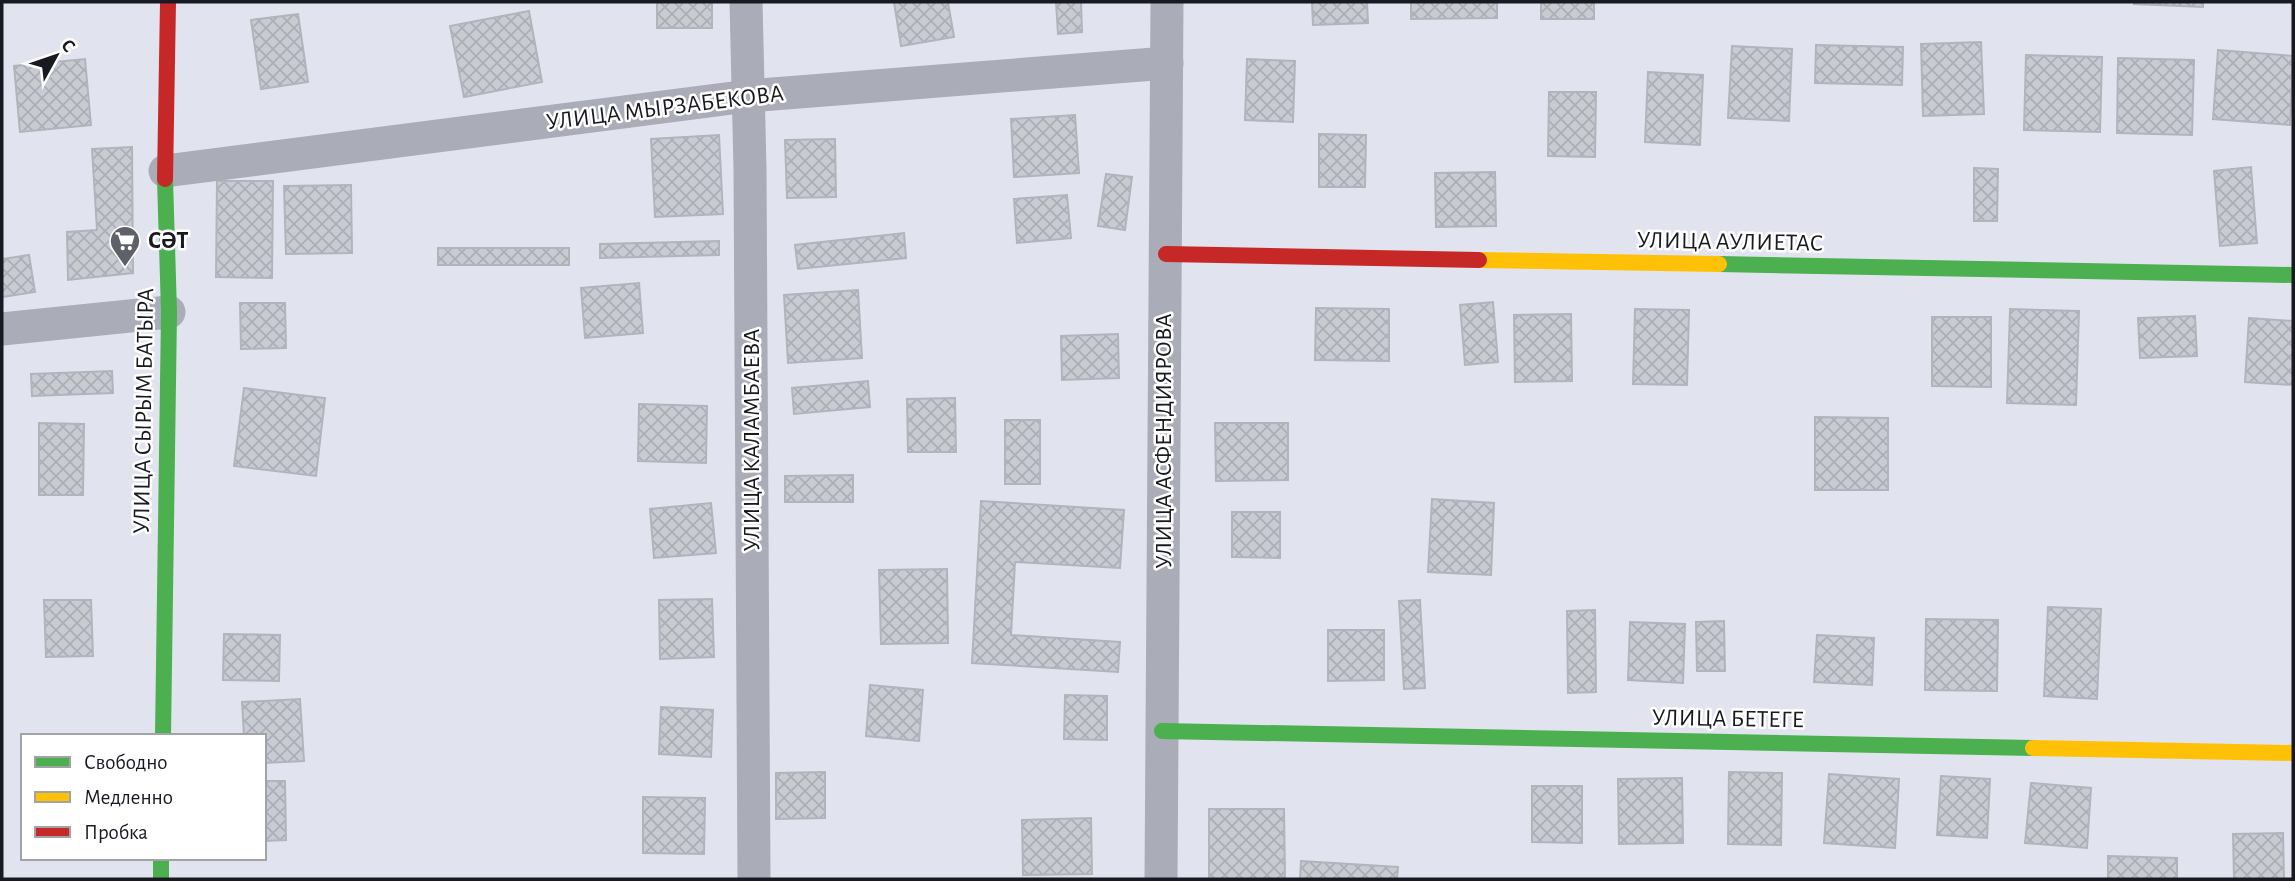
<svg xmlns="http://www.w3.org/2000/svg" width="2295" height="881" font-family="'Alegreya Sans',sans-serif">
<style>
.building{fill:url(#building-cross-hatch);stroke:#b2b4bc;stroke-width:2}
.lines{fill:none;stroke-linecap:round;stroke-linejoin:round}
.street{stroke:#aaacb7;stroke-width:33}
.fast{stroke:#4caf50;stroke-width:16}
.slow{stroke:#ffc107;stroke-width:16}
.jam{stroke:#c62828;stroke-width:16}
.labels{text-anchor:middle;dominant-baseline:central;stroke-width:5;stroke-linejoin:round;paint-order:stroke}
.street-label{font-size:24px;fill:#191a21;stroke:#fff}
.poi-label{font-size:24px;font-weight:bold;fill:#191a21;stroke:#fff;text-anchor:start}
</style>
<defs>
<pattern id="building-cross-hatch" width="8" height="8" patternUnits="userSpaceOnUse" patternTransform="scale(1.75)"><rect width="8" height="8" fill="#c9cbd3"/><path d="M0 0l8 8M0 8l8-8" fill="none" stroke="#acaeb5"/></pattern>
</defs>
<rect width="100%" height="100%" fill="#e1e4ee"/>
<g class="building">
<rect x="657" y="2" width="55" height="26"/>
<polygon points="894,2 948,2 954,37 901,46"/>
<polygon points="1056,2 1081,2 1082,32 1058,34"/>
<polygon points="1312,2 1367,2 1368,23 1313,25"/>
<polygon points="1411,2 1497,2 1497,18 1411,19"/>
<rect x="1541" y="2" width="53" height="17"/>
<polygon points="2134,2 2203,2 2203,7 2134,4"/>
<polygon points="529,11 542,82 464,97 450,26"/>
<polygon points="298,14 308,82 261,89 251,20"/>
<polygon points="1981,42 1984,114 1923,116 1921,44"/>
<polygon points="1816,45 1903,47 1902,85 1815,83"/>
<polygon points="1732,46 1792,49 1789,121 1728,118"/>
<polygon points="2218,50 2293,56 2290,125 2213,119"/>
<polygon points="2026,55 2102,57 2100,132 2024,130"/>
<polygon points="2118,58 2194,60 2192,135 2117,133"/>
<polygon points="85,59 91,125 20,132 14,66"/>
<polygon points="1247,59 1295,61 1293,122 1245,120"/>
<polygon points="1648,72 1703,75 1700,145 1645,142"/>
<polygon points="1549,92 1596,92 1595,157 1548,156"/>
<polygon points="1075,115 1079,173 1014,177 1011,119"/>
<polygon points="1319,134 1366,135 1365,187 1319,187"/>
<polygon points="719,135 723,214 655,217 651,139"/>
<polygon points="835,139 836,197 787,198 785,140"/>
<polygon points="132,147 133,273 68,280 67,232 97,230 92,149"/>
<polygon points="2251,167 2257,243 2220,246 2214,171"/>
<polygon points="1974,168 1998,169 1997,221 1974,221"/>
<polygon points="1495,172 1496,226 1436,227 1435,173"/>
<polygon points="1106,174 1132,177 1125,230 1098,226"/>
<polygon points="217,181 273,181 272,278 216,277"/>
<polygon points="351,185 352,253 286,254 284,186"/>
<polygon points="1067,195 1071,238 1017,243 1014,199"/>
<polygon points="904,233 906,258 798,269 795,245"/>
<polygon points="719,241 719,255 600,258 600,244"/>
<rect x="438" y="248" width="131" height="17"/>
<polygon points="29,255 35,292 2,297 2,259"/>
<polygon points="639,283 643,333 585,338 581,288"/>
<polygon points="858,290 862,358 788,363 784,295"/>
<polygon points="1493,302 1498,362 1465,365 1460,305"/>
<polygon points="240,303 285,303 286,348 241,349"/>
<polygon points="1316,308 1389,309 1389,361 1315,360"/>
<polygon points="1635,309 1689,310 1687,385 1633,384"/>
<polygon points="2010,309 2079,311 2076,405 2007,403"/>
<polygon points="1571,314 1572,381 1515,382 1514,315"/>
<polygon points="2195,316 2197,356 2140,358 2138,318"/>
<polygon points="1932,317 1991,317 1991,387 1932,386"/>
<polygon points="2249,318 2293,321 2293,385 2245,382"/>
<polygon points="1118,334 1119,378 1062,380 1061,336"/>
<polygon points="112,371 113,393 32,396 31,374"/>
<polygon points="868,381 870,407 794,414 792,388"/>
<polygon points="244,388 325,398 316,476 234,466"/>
<polygon points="955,398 956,452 908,452 907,399"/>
<polygon points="639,404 707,406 706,463 638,461"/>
<polygon points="1815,417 1888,418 1888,490 1815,490"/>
<rect x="1005" y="420" width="35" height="64"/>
<polygon points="39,423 84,424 83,495 39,495"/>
<polygon points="1215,423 1288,423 1288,480 1216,481"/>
<polygon points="853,475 853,502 785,502 785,476"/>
<polygon points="1432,499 1494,503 1491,575 1428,572"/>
<polygon points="981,501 1124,510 1120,568 1015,562 1011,635 1120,642 1118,672 972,663"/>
<polygon points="711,503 716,553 654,558 650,509"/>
<polygon points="1232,512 1280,512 1280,558 1232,557"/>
<polygon points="947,569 948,643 881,644 879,570"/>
<polygon points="712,599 714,657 660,659 659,600"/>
<polygon points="44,600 91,600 93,656 46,657"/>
<polygon points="1420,600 1425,688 1404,689 1399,601"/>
<polygon points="2048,607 2101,609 2097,699 2044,696"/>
<polygon points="1595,610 1596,692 1568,693 1567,611"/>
<polygon points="1926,619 1998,620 1997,691 1925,690"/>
<polygon points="1724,621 1725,671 1697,671 1696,622"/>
<polygon points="1630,622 1685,624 1683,683 1628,680"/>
<polygon points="1328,630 1384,630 1384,680 1328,681"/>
<polygon points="224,634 280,635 279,681 223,680"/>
<polygon points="1817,635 1874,638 1872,685 1814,682"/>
<polygon points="870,685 923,690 919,741 866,736"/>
<polygon points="1065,695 1107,696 1107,740 1064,739"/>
<polygon points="300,699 304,761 264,763 264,736 244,736 242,702"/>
<polygon points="661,707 713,710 711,757 659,754"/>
<polygon points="825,772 825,818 776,819 776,773"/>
<polygon points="1729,772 1782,773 1781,845 1728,844"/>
<polygon points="1829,774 1899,779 1895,848 1824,843"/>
<polygon points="1941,776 1990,779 1987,838 1937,835"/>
<polygon points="1682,778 1683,843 1619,844 1618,779"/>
<polygon points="264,781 285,781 286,840 264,841"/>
<polygon points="2031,783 2091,788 2087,848 2025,843"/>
<polygon points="1532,786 1582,786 1582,843 1532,842"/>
<polygon points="643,797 705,798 704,854 643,853"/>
<polygon points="1209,809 1284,809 1285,879 1209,879"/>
<polygon points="1091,818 1092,874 1023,875 1022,820"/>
<polygon points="2283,833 2284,879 2234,879 2233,834"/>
<polygon points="2108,856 2177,858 2177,879 2108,879"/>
<polygon points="1301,861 1398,867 1397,879 1300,879"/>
</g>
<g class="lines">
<g class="street">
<polyline points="746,2 750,169 754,879"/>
<polyline points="165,171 748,96 1167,63"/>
<polyline points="2,329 169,312"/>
<polyline points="1161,879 1167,2"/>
</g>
<g class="fast">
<polyline points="1719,264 2293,275"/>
<polyline points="1162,731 2033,748"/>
<polyline points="163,736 169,312 165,179"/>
<polyline points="161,858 161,879"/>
</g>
<g class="slow">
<polyline points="1479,260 1719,264"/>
<polyline points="2033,748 2293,753"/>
</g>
<g class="jam">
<polyline points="165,179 168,2"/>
<polyline points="1166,254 1479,260"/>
</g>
</g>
<defs>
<g id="supermarket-pin" transform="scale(1.575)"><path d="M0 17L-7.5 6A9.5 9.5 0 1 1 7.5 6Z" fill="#5f6169" stroke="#fff"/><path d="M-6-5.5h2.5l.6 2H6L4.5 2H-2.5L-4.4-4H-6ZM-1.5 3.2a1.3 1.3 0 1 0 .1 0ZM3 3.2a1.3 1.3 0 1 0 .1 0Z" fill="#fff"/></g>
</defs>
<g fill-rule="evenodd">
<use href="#supermarket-pin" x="125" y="241"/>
</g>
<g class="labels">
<g class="street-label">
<text transform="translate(665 108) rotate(-7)">УЛИЦА МЫРЗАБЕКОВА</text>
<text transform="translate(1730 242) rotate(1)">УЛИЦА АУЛИЕТАС</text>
<text transform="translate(144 411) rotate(-89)">УЛИЦА СЫРЫМ БАТЫРА</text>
<text transform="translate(752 440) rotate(-90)">УЛИЦА КАЛАМБАЕВА</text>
<text transform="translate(1164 441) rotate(-90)">УЛИЦА АСФЕНДИЯРОВА</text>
<text transform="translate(1728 719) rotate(1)">УЛИЦА БЕТЕГЕ</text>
</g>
<g class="poi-label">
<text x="148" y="241">СƏТ</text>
</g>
</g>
<rect width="2295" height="881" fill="none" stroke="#191a21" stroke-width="7"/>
<rect x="21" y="734" width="245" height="126" fill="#ffffff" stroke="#a3a3a6" stroke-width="2"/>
<rect x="35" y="757" width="35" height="10" fill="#4caf50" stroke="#a3a3a6" stroke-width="2"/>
<text x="84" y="769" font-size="21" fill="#191a21">Свободно</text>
<rect x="35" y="792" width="35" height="10" fill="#ffc107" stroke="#a3a3a6" stroke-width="2"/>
<text x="84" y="804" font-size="21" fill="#191a21">Медленно</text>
<rect x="35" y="827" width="35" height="10" fill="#c62828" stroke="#a3a3a6" stroke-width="2"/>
<text x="84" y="839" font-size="21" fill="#191a21">Пробка</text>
<g transform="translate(56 56) rotate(50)" stroke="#ffffff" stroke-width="5" paint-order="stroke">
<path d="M0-5L12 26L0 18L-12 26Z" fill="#191a21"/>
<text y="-10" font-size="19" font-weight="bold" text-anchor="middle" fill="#191a21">С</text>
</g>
</svg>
